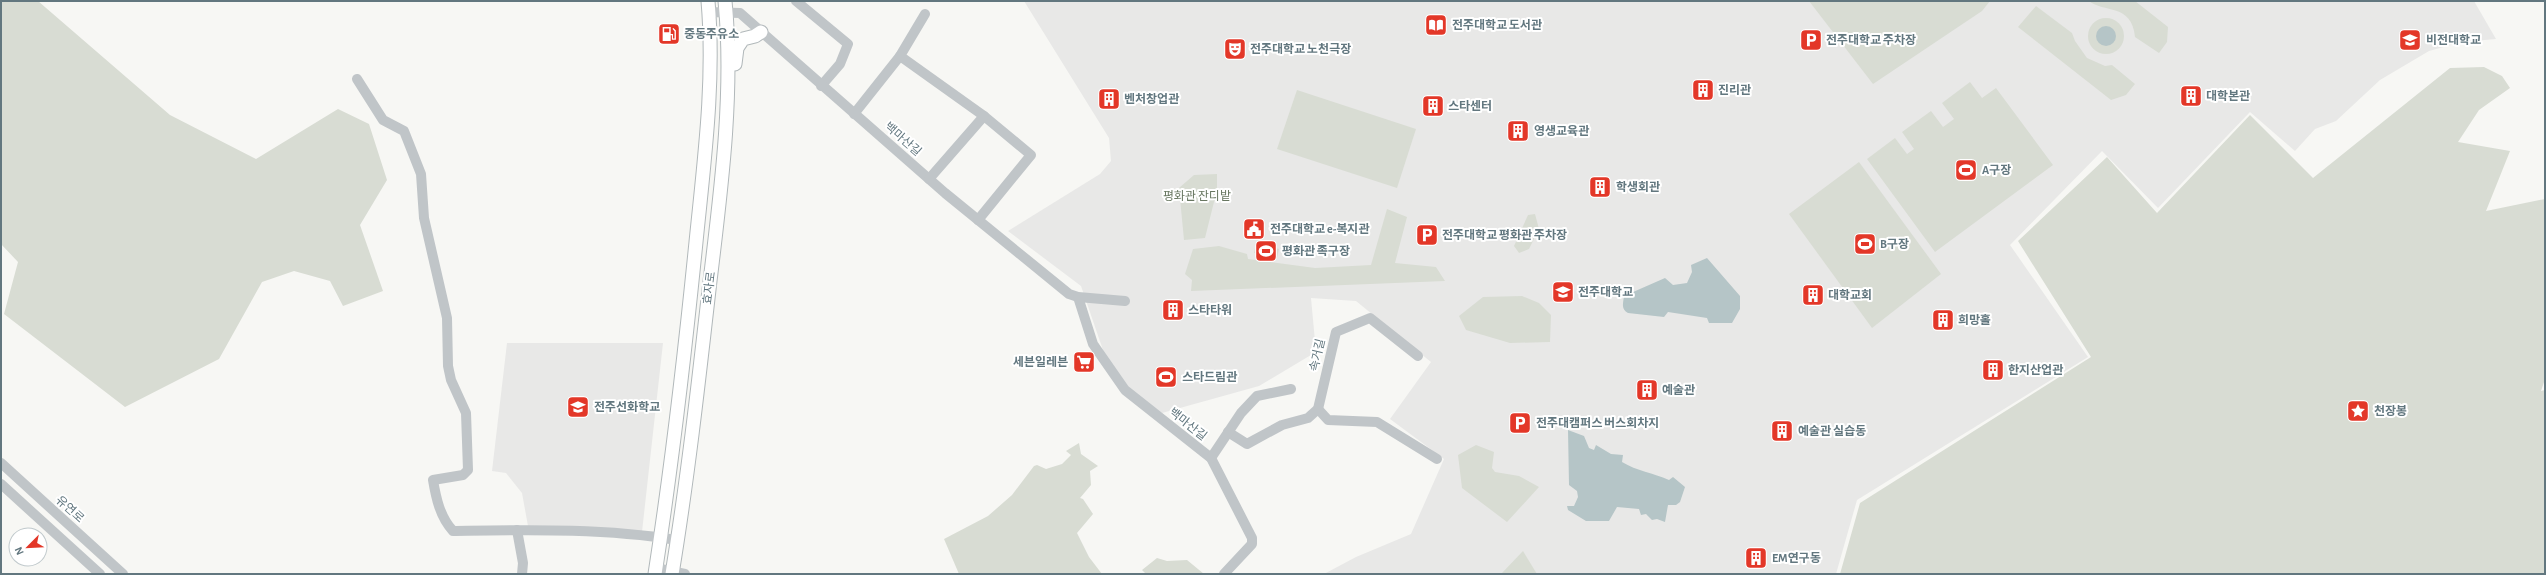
<svg xmlns="http://www.w3.org/2000/svg" width="2546" height="575" font-family="'Alegreya Sans','Noto Sans KR',sans-serif">
<style>
.built{fill:#e8e8e7}
.green{fill:#d8dcd3}
.water{fill:#b5c5c7}
.lines{fill:none;stroke-linecap:round;stroke-linejoin:round}
.major-casing{stroke:#b1b8ba;stroke-width:15}
.minor{stroke:#c0c5c8;stroke-width:10}
.major{stroke:#fff;stroke-width:13}
.labels{text-anchor:middle;dominant-baseline:central;stroke-width:4;stroke-linejoin:round;paint-order:stroke}
.poi-label{font-size:12px;font-weight:bold;fill:#62777f;stroke:#fff;text-anchor:start}
.street-label{font-size:12px;fill:#62777f;stroke:#fff}
.park-label{font-size:12px;fill:#687761;stroke:#fff}
</style>
<rect width="100%" height="100%" fill="#f7f7f4"/>
<g class="built">
<polygon points="1024,1 2474,1 2496,39 2462,42 2429,51 2380,80 2336,121 2315,129 2295,151 2250,112 2158,208 2102,151 2010,245 2088,357 1857,500 1836,574 1324,574 1356,557 1411,534 1444,459 1390,419 1431,362 1356,301 1311,298 1316,352 1259,386 1162,413 1130,389 1104,353 1081,286 1008,231 1100,174 1111,161 1109,138"/>
<polygon points="507,343 663,343 642,532 528,526 522,493 506,473 492,471"/>
</g>
<g class="green">
<polygon points="1,1 38,1 170,115 256,159 338,109 369,124 387,180 360,225 383,291 343,306 330,281 294,271 262,282 219,359 125,407 4,314 18,262 1,244"/>
<polygon points="1809,1 1990,1 1982,11 1873,84"/>
<path d="M2089,1H2135L2168,27L2167,42L2159,53L2135,37C2132,3 2103,13 2089,1Z"/>
<polygon points="2036,6 2072,33 2075,41 2087,58 2105,66 2112,65 2135,84 2126,95 2111,100 2018,27"/>
<circle cx="2106" cy="36" r="18"/>
<polygon points="2484,67 2502,76 2510,88 2479,110 2458,142 2510,151 2486,211 2545,199 2545,379 2541,391 2545,390 2545,574 1840,574 1860,503 2091,357 2018,241 2107,157 2157,213 2250,115 2313,178 2450,68"/>
<polygon points="1970,82 1982,98 1996,88 2053,165 1935,252 1867,159 1895,138 1907,154 1914,149 1902,132 1931,111 1943,127 1954,119 1942,103"/>
<polygon points="1297,90 1416,129 1397,188 1277,149"/>
<polygon points="1859,162 1941,274 1872,328 1789,214"/>
<polygon points="1217,174 1217,190 1205,238 1184,240 1179,188 1194,175"/>
<polygon points="1387,209 1407,217 1395,263 1436,267 1445,281 1191,291 1192,280 1185,274 1193,249 1219,246 1247,254 1248,259 1315,268 1371,265"/>
<polygon points="1535,214 1539,229 1529,249 1519,253 1514,246 1528,215"/>
<polygon points="1256,244 1279,249 1277,258 1254,253"/>
<polygon points="1522,296 1539,303 1551,315 1550,342 1510,343 1466,330 1459,316 1483,297"/>
<polygon points="1079,443 1081,454 1098,466 1090,471 1091,485 1080,498 1083,499 1093,514 1077,533 1089,557 1102,574 959,574 944,539 988,516 1012,495 1034,466 1037,465 1046,469 1062,464 1071,455 1066,451"/>
<polygon points="1476,445 1494,452 1492,468 1495,472 1519,476 1539,487 1507,522 1462,488 1458,455"/>
<polygon points="1523,551 1537,574 1501,574"/>
<polygon points="1157,558 1167,561 1187,560 1204,574 1146,574 1142,570"/>
</g>
<g class="water">
<circle cx="2106" cy="36" r="10"/>
<path d="M1707,258L1740,296V309L1732,323H1709L1707,318L1668,312L1664,317L1628,313C1621,309 1623,304 1624,296L1665,278L1673,285L1687,283L1692,272L1691,265Z"/>
<path d="M1568,430L1584,436L1589,448L1594,450L1596,445L1611,454L1623,455L1622,462C1637,471 1653,473 1669,480L1673,477L1685,487L1680,502L1676,505H1668L1665,522L1657,519L1652,520L1646,514L1641,515L1639,509L1617,507L1609,521H1586L1568,510L1567,506H1574L1578,497L1577,491L1569,485Z"/>
</g>
<g class="lines">
<g class="major-casing">
<g id="major">
<polyline points="730,64 735,64 737,48 743,39 755,36 761,32"/>
<path d="M655,574C672,464 685,352 696,242C704,162 715,81 708,1"/>
<path d="M672,574C688,477 699,378 710,281C721,190 734,92 725,1"/>
</g>
</g>
<g class="minor">
<polyline points="796,1 848,44 840,64 821,86"/>
<polyline points="709,12 740,13 945,193 1069,294 1078,297 1125,301"/>
<polyline points="925,14 900,56 984,116 1031,155 978,220"/>
<path d="M357,79L383,120L404,131L421,174L424,218L447,318L448,366L451,380L466,413L468,470L463,475L433,480C436,498 440,517 453,531C527,530 603,528 676,540"/>
<polyline points="854,114 900,56"/>
<polyline points="929,179 984,116"/>
<polyline points="1078,297 1093,344 1125,390 1211,458 1252,538 1252,544 1224,574"/>
<polyline points="1318,409 1328,420 1377,422 1437,459"/>
<polyline points="1228,432 1247,444 1282,425 1308,418 1318,409 1336,332 1370,318 1418,356"/>
<polyline points="1211,458 1241,413 1257,396 1291,389"/>
<polyline points="1,463 123,574"/>
<polyline points="1,484 100,574"/>
<polyline points="517,530 523,563 522,574"/>
<polyline points="656,568 685,574"/>
</g>
<use href="#major" class="major"/>
</g>
<defs>
<g id="library-square" transform="scale(1.15)"><rect x="-9" y="-9" width="18" height="18" rx="4" fill="#e33728" stroke="#fff"/><path d="M-6-4Q-3-5.5-.7-3.5V5Q-3 3-6 4ZM6-4Q3-5.5 .7-3.5V5Q3 3 6 4Z" fill="#fff"/></g>
<g id="fuel-square" transform="scale(1.15)"><rect x="-9" y="-9" width="18" height="18" rx="4" fill="#e33728" stroke="#fff"/><path d="M-5.5-6h7V0h2V4h1.3V-2.5L3-4.5l.8-.8L6-3V5H2.5V1h-1V6h-7ZM-4.2-4.7v3.2H.2V-4.7Z" fill="#fff"/></g>
<g id="parking-square" transform="scale(1.15)"><rect x="-9" y="-9" width="18" height="18" rx="4" fill="#e33728" stroke="#fff"/><path d="M-3.5-5.5H1a3.5 3.5 0 0 1 0 7H-1V5.5H-3.5ZM-1-3.4V-.6H.8a1.4 1.4 0 0 0 0-2.8Z" fill="#fff"/></g>
<g id="university-square" transform="scale(1.15)"><rect x="-9" y="-9" width="18" height="18" rx="4" fill="#e33728" stroke="#fff"/><path d="M0-5L7-2L0 1L-7-2ZM-4 1L0 2.5L4 1V4Q0 6-4 4Z" fill="#fff"/></g>
<g id="theatre-square" transform="scale(1.15)"><rect x="-9" y="-9" width="18" height="18" rx="4" fill="#e33728" stroke="#fff"/><path d="M-5-5.5Q0-4 5-5.5V0Q5 5 0 6Q-5 5-5 0ZM-3.3-2.5H-1v1.5H-3.3ZM1-2.5H3.3v1.5H1ZM-2.8 1Q0 5.5 2.8 1Z" fill="#fff"/></g>
<g id="building-square" transform="scale(1.15)"><rect x="-9" y="-9" width="18" height="18" rx="4" fill="#e33728" stroke="#fff"/><path d="M-4-6H4V6H1V3H-1V6H-4ZM-2.5-4.3h1.7v1.8h-1.7ZM.8-4.3h1.7v1.8H.8ZM-2.5-1h1.7V.8h-1.7ZM.8-1h1.7V.8H.8Z" fill="#fff"/></g>
<g id="stadium-square" transform="scale(1.15)"><rect x="-9" y="-9" width="18" height="18" rx="4" fill="#e33728" stroke="#fff"/><path d="M0-5a6.5 5 0 1 0 0 10a6.5 5 0 1 0 0-10ZM-3.5-1.8h7v3.6h-7Z" fill="#fff"/></g>
<g id="civic-square" transform="scale(1.15)"><rect x="-9" y="-9" width="18" height="18" rx="4" fill="#e33728" stroke="#fff"/><path d="M-.6-6.5H3V-4.5H.6V-3L4-1V1h2V6H-6V1h2V-1L-.6-3ZM-1.2 2.5V6h2.4V2.5Z" fill="#fff"/></g>
<g id="supermarket-square" transform="scale(1.15)"><rect x="-9" y="-9" width="18" height="18" rx="4" fill="#e33728" stroke="#fff"/><path d="M-6-5.5h2.5l.6 2H6L4.5 2H-2.5L-4.4-4H-6ZM-1.5 3.2a1.3 1.3 0 1 0 .1 0ZM3 3.2a1.3 1.3 0 1 0 .1 0Z" fill="#fff"/></g>
<g id="school-square" transform="scale(1.15)"><rect x="-9" y="-9" width="18" height="18" rx="4" fill="#e33728" stroke="#fff"/><path d="M0-5L7-2L0 1L-7-2ZM-4 1L0 2.5L4 1V4Q0 6-4 4Z" fill="#fff"/></g>
<g id="sight-square" transform="scale(1.15)"><rect x="-9" y="-9" width="18" height="18" rx="4" fill="#e33728" stroke="#fff"/><path d="M0-6L1.8-2.2L6-1.7L2.9 1.2L3.7 5.4L0 3.3L-3.7 5.4L-2.9 1.2L-6-1.7L-1.8-2.2Z" fill="#fff"/></g>
</defs>
<g fill-rule="evenodd">
<use href="#library-square" x="1436" y="25"/>
<use href="#fuel-square" x="669" y="34"/>
<use href="#parking-square" x="1811" y="40"/>
<use href="#university-square" x="2410" y="40"/>
<use href="#theatre-square" x="1235" y="49"/>
<use href="#building-square" x="1703" y="90"/>
<use href="#building-square" x="2191" y="96"/>
<use href="#building-square" x="1109" y="99"/>
<use href="#building-square" x="1433" y="106"/>
<use href="#building-square" x="1518" y="131"/>
<use href="#stadium-square" x="1966" y="170"/>
<use href="#building-square" x="1600" y="187"/>
<use href="#civic-square" x="1254" y="229"/>
<use href="#parking-square" x="1427" y="235"/>
<use href="#stadium-square" x="1865" y="244"/>
<use href="#stadium-square" x="1266" y="251"/>
<use href="#university-square" x="1563" y="292"/>
<use href="#building-square" x="1813" y="295"/>
<use href="#building-square" x="1173" y="310"/>
<use href="#building-square" x="1943" y="320"/>
<use href="#supermarket-square" x="1084" y="362"/>
<use href="#building-square" x="1993" y="370"/>
<use href="#stadium-square" x="1166" y="377"/>
<use href="#building-square" x="1647" y="390"/>
<use href="#school-square" x="578" y="407"/>
<use href="#sight-square" x="2358" y="411"/>
<use href="#parking-square" x="1520" y="423"/>
<use href="#building-square" x="1782" y="431"/>
<use href="#building-square" x="1756" y="558"/>
</g>
<g class="labels">
<g class="poi-label">
<text x="1452" y="25">전주대학교 도서관</text>
<text x="684" y="34">중동주유소</text>
<text x="1826" y="40">전주대학교 주차장</text>
<text x="2426" y="40">비전대학교</text>
<text x="1250" y="49">전주대학교 노천극장</text>
<text x="1718" y="90">진리관</text>
<text x="2206" y="96">대학본관</text>
<text x="1124" y="99">벤처창업관</text>
<text x="1448" y="106">스타센터</text>
<text x="1534" y="131">영생교육관</text>
<text x="1982" y="170">A구장</text>
<text x="1616" y="187">학생회관</text>
<text x="1270" y="229">전주대학교 e-복지관</text>
<text x="1442" y="235">전주대학교 평화관 주차장</text>
<text x="1880" y="244">B구장</text>
<text x="1282" y="251">평화관 족구장</text>
<text x="1578" y="292">전주대학교</text>
<text x="1828" y="295">대학교회</text>
<text x="1188" y="310">스타타워</text>
<text x="1958" y="320">희망홀</text>
<text x="1068" y="362" text-anchor="end">세븐일레븐</text>
<text x="2008" y="370">한지산업관</text>
<text x="1182" y="377">스타드림관</text>
<text x="1662" y="390">예술관</text>
<text x="594" y="407">전주선화학교</text>
<text x="2374" y="411">천장봉</text>
<text x="1536" y="423">전주대캠퍼스 버스회차지</text>
<text x="1798" y="431">예술관 실습동</text>
<text x="1772" y="558">EM연구동</text>
</g>
<g class="street-label">
<text transform="translate(903 139) rotate(41)">백마산길</text>
<text transform="translate(709 288) rotate(-83)">효자로</text>
<text transform="translate(1317 355) rotate(-77)">속거길</text>
<text transform="translate(1188 424) rotate(38)">백마산길</text>
<text transform="translate(70 509) rotate(42)">유연로</text>
</g>
<g class="park-label">
<text x="1197" y="196">평화관 잔디밭</text>
</g>
</g>
<rect width="2546" height="575" fill="none" stroke="#62777f" stroke-width="4"/>
<g transform="translate(28 547) rotate(246)"><circle r="19" fill="#ffffff" stroke="#c0c9cc"/>
<path d="M0-3L7 15L0 10L-7 15Z" fill="#e33728"/>
<text y="-6" font-size="11" font-weight="bold" text-anchor="middle" fill="#62777f">N</text>
</g>
</svg>
